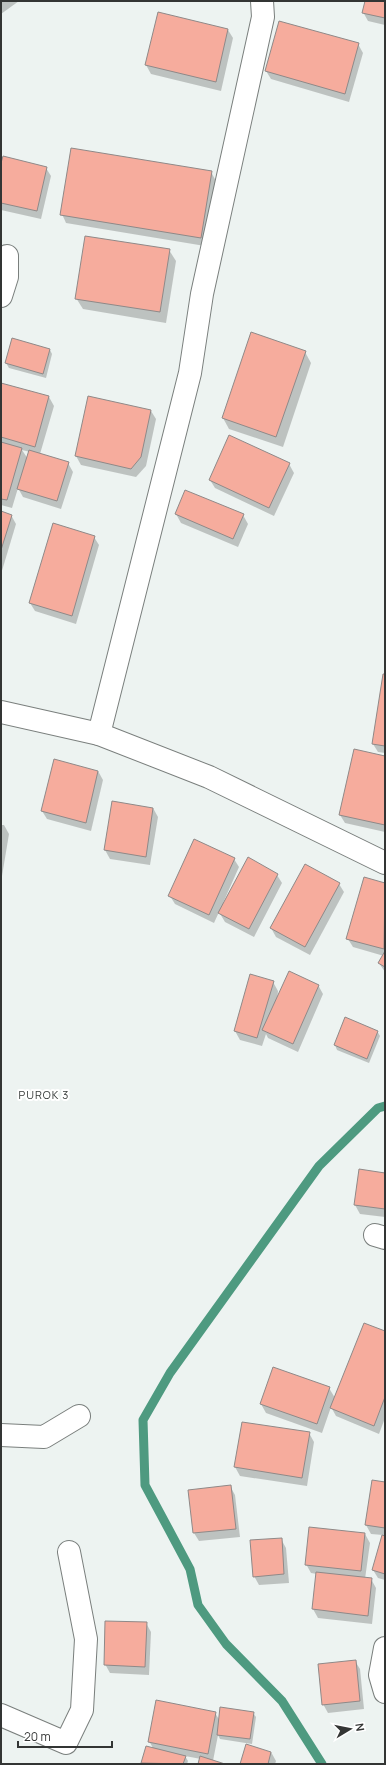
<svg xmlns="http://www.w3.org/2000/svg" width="386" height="1765" font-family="Manrope,sans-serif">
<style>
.shadow{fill:#0003;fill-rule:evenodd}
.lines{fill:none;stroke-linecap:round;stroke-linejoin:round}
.stream{stroke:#4e9a80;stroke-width:9}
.building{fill:#f6ac9d;stroke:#8f8988}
.street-casing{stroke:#7a7f7d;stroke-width:24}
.street{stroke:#fff;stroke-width:22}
.labels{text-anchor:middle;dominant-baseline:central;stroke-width:4;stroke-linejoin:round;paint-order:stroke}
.neighbourhood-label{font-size:11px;letter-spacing:1px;fill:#333836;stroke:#fff}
</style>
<rect width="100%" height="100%" fill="#edf3f1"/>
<g class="shadow">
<polygon points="1,1 19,1 1,14"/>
<polygon points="366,1 385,1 385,25 368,21 363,12"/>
<polygon points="228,30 233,38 221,91 151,74 146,65"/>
<polygon points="358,44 363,53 349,102 271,79 266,71"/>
<polygon points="1,167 46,168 51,176 41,219 1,210"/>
<polygon points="211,172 216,181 205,246 66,223 62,214"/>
<polygon points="169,250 176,261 166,323 83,309 76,298"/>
<polygon points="50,350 52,354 46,378 9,368 6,363"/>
<polygon points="305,352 311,363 283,447 229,429 223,418"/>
<path d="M1,384L49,397L54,406L40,454L68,463L73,472L61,509L23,497L18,488L12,508L1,505ZM22,450L30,452L28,459Z"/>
<polygon points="151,411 156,419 146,466 136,477 81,465 76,456"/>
<polygon points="289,464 294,473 274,516 215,488 210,480"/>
<polygon points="1,512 11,515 16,524 1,574"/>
<polygon points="176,514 243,515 248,524 238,547 181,523"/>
<polygon points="94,537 99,545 76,624 35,611 30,603"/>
<polygon points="385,675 385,753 378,752 373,744"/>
<polygon points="385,757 385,832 345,823 340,815"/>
<polygon points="98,771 103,780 91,831 47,819 42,811"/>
<polygon points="153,808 158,817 150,865 110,859 105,850"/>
<polygon points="1,825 4,825 9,834 1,882"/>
<polygon points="234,859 239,867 223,903 277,875 282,883 254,937 225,922 219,912 214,923 175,904 170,896"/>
<polygon points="365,878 385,884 385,972 379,963 384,956 353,947 348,939"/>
<polygon points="339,884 344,892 310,955 276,937 271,928"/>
<polygon points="273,982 278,991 277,1001 318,985 323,994 298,1052 268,1038 266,1034 262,1046 240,1040 235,1031"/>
<polygon points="377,1031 380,1036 369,1063 337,1050 335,1045"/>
<polygon points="385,1174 385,1217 360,1214 355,1205"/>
<polygon points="385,1333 385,1418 379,1434 336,1416 331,1407 322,1433 266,1413 261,1404 329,1388 335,1398"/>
<polygon points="309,1433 314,1442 307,1486 240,1476 235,1467"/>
<polygon points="385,1483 385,1580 378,1578 373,1570 383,1535 371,1534 366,1525"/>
<polygon points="230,1486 235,1495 240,1537 199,1541 194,1533"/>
<polygon points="365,1534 370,1543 365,1579 371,1579 376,1588 372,1624 318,1618 313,1609 317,1574 311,1573 306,1564"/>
<polygon points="281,1539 286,1548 289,1583 259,1585 254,1576"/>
<polygon points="146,1623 151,1632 149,1675 110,1673 105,1664"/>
<polygon points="355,1661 360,1669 364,1709 328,1713 323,1704"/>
<polygon points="215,1713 220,1721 253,1713 256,1717 252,1744 220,1739 218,1735 213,1761 222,1764 199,1764 201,1759 185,1756 188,1761 187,1764 143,1764 153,1748 149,1741"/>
<polygon points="271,1752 276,1761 275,1764 241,1764"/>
</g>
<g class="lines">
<polyline class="stream" points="322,1764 282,1701 226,1644 198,1605 190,1569 145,1485 143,1420 170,1373 319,1166 378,1108 385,1106"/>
</g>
<g class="building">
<polygon points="365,1 385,1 385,18 362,13"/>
<polygon points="158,12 228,29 216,82 145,65"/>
<polygon points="279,21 359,43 345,94 265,71"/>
<polygon points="71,148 212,171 201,238 60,215"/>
<polygon points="3,156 47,167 37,211 1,203 1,163"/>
<polygon points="85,236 170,249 160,312 75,299"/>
<polygon points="251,332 306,351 276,437 222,418"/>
<polygon points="12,338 50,349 43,374 5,363"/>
<polygon points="1,383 49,396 35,447 1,437"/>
<polygon points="88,396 151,410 141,457 131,469 75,456"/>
<polygon points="229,435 290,463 269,508 209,480"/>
<polygon points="1,442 22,448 7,500 1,499"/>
<polygon points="29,450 69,462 57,501 17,489"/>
<polygon points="185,490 244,514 233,539 175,514"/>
<polygon points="1,511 12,515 1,550"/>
<polygon points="53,523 95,536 72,616 29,603"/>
<polygon points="383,674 385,674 385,746 372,744"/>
<polygon points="354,749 385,756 385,825 339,815"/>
<polygon points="54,759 98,771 86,823 41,811"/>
<polygon points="112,801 153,808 146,857 104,850"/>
<polygon points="194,839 235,858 209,915 168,896"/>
<polygon points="248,857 278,874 249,929 218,913"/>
<polygon points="305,864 340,883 305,947 270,928"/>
<polygon points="364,877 385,883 384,949 346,939"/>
<polygon points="385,951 385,967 378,963"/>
<polygon points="289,971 319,985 293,1044 262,1030"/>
<polygon points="250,974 274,981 257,1038 234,1031"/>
<polygon points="345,1017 378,1031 367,1059 334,1045"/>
<polygon points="359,1169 385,1173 385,1209 354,1205"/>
<polygon points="364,1323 385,1331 385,1397 374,1426 330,1408"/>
<polygon points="273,1367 330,1387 317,1424 260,1404"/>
<polygon points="242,1422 310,1432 302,1478 234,1467"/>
<polygon points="372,1480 385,1482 385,1528 365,1525"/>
<polygon points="231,1485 236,1529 193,1533 188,1490"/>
<polygon points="309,1527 365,1533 361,1571 305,1565"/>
<polygon points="382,1535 385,1536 385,1574 372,1570"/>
<polygon points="282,1538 284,1574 253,1577 250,1540"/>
<polygon points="316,1572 372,1578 368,1616 312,1609"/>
<polygon points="105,1621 147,1622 145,1667 104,1665"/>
<polygon points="356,1660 360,1701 322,1705 318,1664"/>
<polygon points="156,1700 216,1712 208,1754 148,1742"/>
<polygon points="220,1707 254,1712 250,1739 217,1735"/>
<polygon points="246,1744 271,1752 268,1764 240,1764"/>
<polygon points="146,1746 186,1756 183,1764 141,1763"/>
<polygon points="200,1756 225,1764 198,1764"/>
</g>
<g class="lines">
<g class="street-casing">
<g id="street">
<polyline points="1,296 7,277 7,256"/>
<polyline points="1,712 99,734 209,777 385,863"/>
<polyline points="99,734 190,373 202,294 263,17 262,1"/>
<polyline points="375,1235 385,1238"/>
<polyline points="1,1435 44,1437 79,1416"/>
<polyline points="385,1648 380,1675 385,1692"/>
<polyline points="1,1715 66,1743 82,1710 86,1639 69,1552"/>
</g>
</g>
<use href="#street" class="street"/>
</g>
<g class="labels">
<g class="neighbourhood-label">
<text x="44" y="1094">PUROK 3</text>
</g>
</g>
<rect width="386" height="1765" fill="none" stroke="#333534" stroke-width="4"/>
<g transform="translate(350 1729) rotate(80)" stroke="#ffffff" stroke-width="3" paint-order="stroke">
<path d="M0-3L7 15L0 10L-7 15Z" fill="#333534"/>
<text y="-6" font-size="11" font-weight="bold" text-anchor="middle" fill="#333534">N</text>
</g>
<path d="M18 1741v6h94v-6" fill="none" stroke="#333534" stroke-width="2"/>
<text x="24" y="1741" font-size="12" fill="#333534" stroke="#ffffff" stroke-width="3" paint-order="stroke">20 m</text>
</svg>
